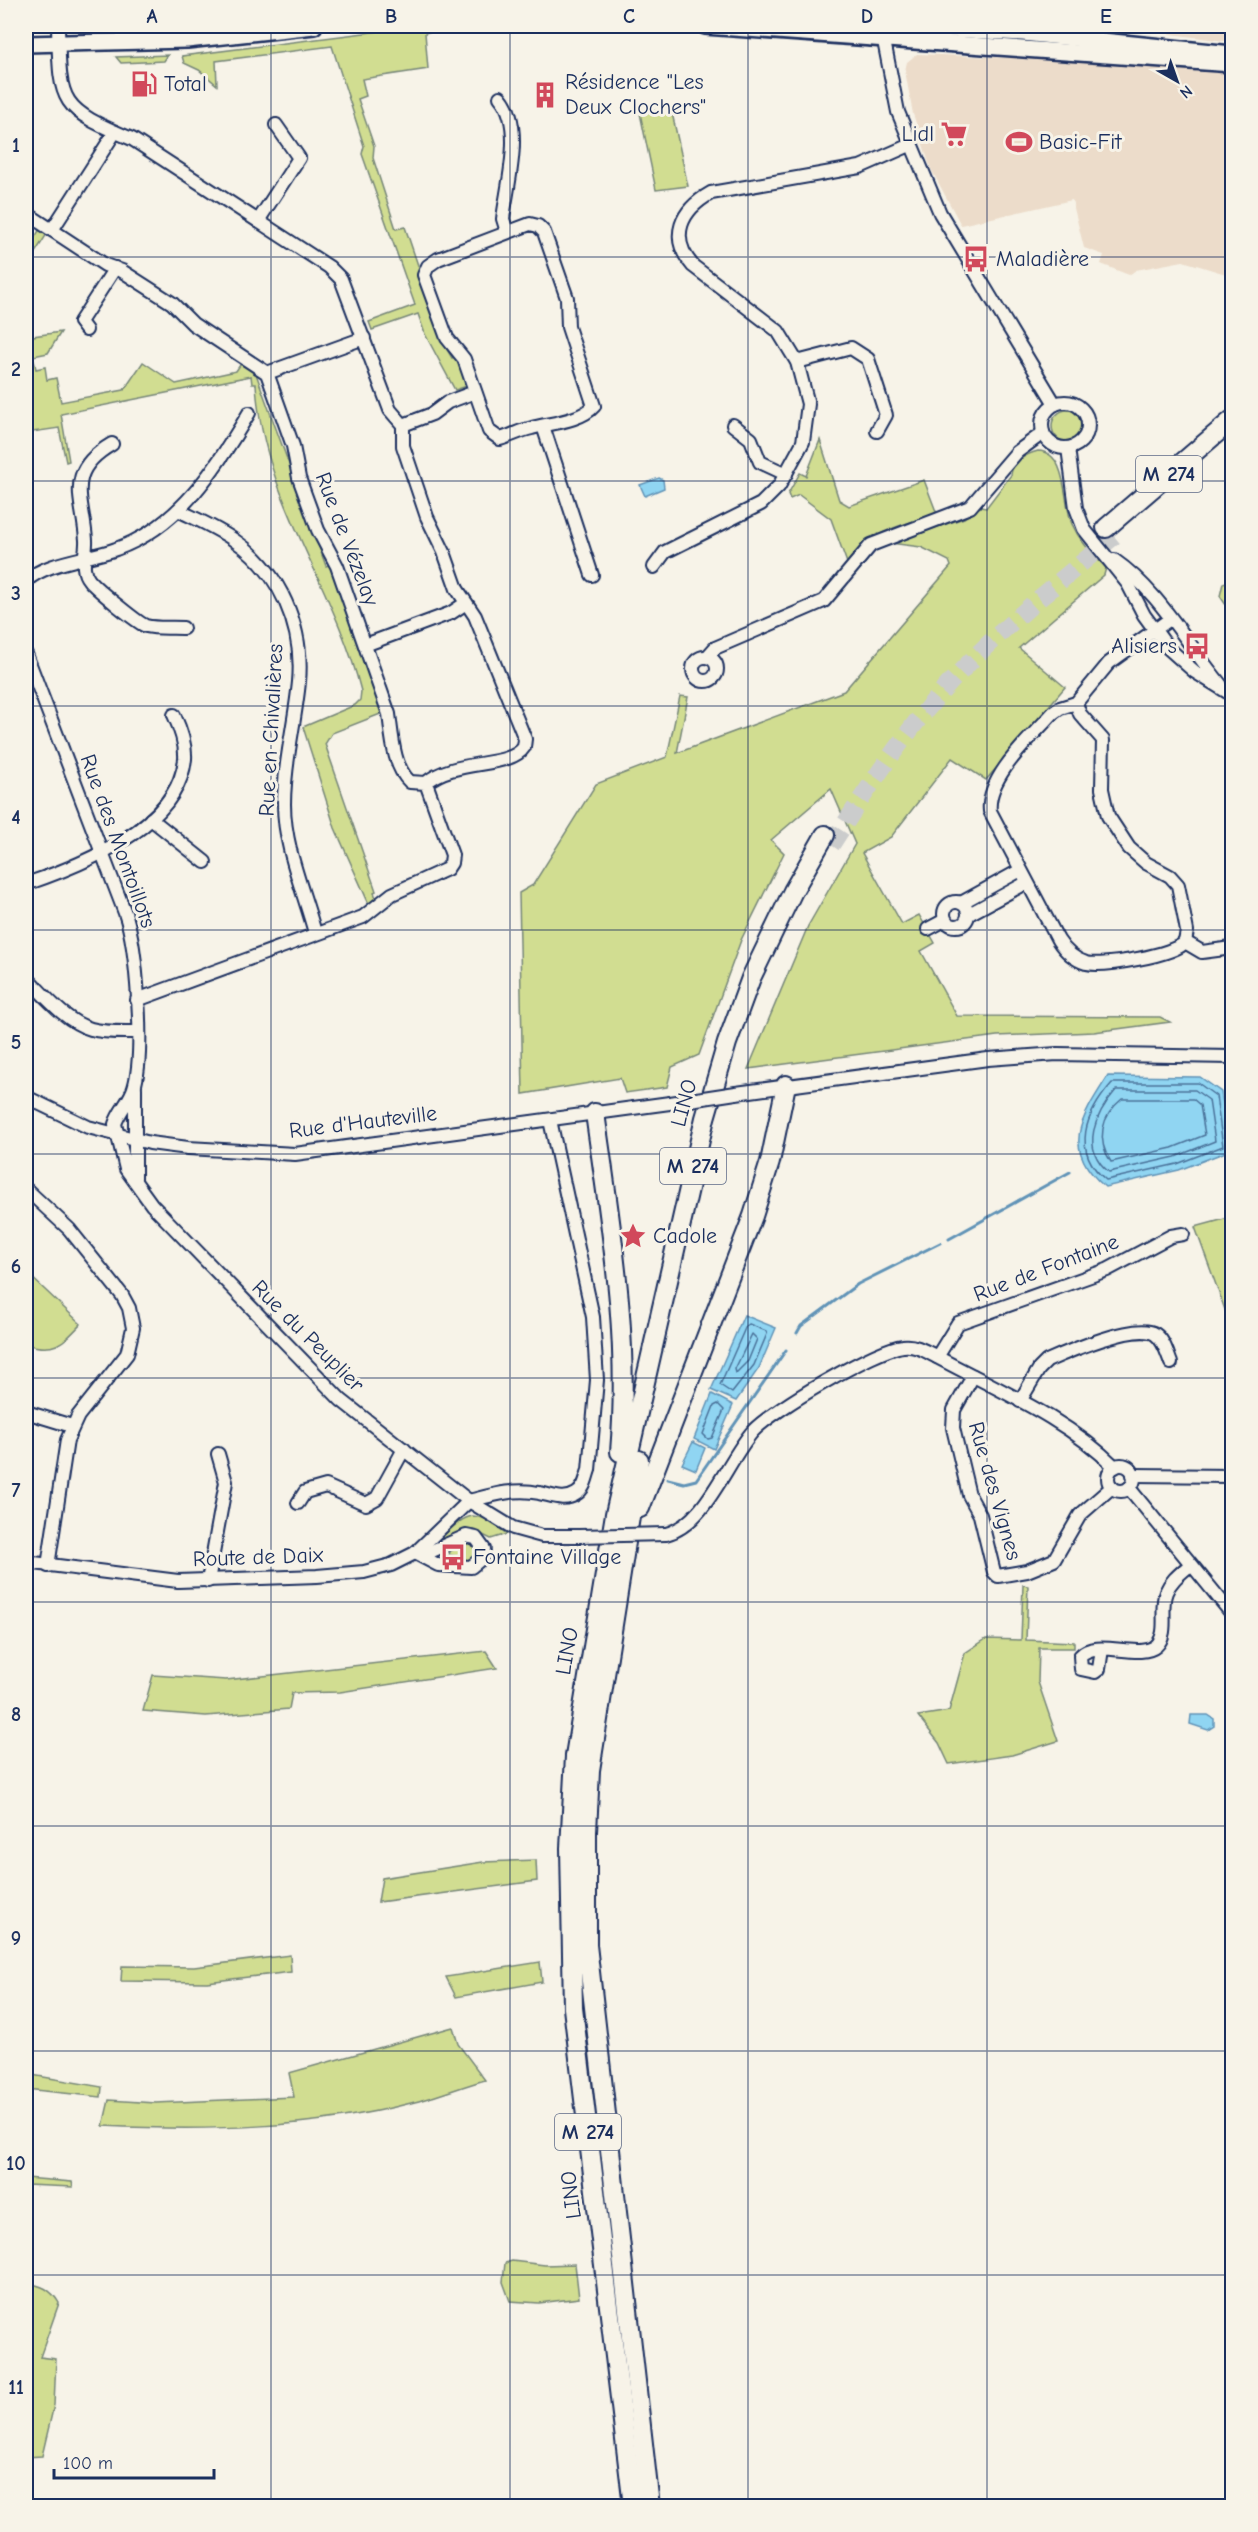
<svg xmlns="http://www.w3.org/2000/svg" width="1258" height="2532" font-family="'Comic Neue',sans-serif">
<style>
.built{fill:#ecdcca}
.green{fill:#d1dd91;stroke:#768678;stroke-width:1.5}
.water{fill:#90d5f2;stroke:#6193b7;stroke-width:1.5}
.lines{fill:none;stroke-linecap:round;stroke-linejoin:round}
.shore{stroke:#4a7199;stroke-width:1.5}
.stream{stroke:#6193b7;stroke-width:3}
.highway-tunnel{stroke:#cbcccc;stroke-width:18;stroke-dasharray:18 9;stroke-linecap:butt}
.minor-casing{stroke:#1b2f5e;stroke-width:16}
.major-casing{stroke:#1b2f5e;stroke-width:20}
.highway-casing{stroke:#1b2f5e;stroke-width:22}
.minor{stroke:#f7f3e8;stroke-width:12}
.major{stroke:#f7f3e8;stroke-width:15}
.highway{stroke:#f7f3e8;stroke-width:18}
.minor-bridge-casing{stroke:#1b2f5e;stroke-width:16;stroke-linecap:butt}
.minor-bridge{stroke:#f7f3e8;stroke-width:12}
.grid{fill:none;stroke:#1b2f5e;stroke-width:1.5;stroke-opacity:0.55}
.labels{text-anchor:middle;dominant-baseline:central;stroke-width:6;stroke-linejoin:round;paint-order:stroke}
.shield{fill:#f7f3e8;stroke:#5d6a87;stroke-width:1.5}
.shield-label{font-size:21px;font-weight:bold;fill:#1b2f5e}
.poi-label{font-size:22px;fill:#1b2f5e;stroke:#f7f3e8;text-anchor:start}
.street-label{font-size:22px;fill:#1b2f5e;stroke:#f7f3e8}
.neatline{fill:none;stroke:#1b2f5e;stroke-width:2}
.grid-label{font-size:20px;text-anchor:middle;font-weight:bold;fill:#1b2f5e}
</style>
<rect width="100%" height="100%" fill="#f7f3e8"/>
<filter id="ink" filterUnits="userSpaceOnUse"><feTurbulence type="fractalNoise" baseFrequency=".0167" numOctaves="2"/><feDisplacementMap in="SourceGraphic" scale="12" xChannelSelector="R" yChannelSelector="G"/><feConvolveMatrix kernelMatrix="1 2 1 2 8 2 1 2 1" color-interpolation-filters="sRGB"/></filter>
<g filter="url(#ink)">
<g class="built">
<polygon points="1110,26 1232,26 1232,42"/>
<polygon points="917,54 1035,59 1232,73 1232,304 1229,275 1183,261 1136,270 1129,275 1101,264 1104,255 1084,248 1072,200 961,225 931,169 913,114 905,71 907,62"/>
</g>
<g class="green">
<polygon points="420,26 448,26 425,33 428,69 362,79 366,96 358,99 374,146 373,158 396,229 405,227 446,348 452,358 460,355 467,386 455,390 425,334 418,314 372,330 369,322 415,305 362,154 364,146 332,46 216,61 217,85 199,70 184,63 182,56"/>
<polygon points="168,55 164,61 121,63 116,57"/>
<polygon points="671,108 688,186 656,190 640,113"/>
<polygon points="40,229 47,234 26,267 26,251"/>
<path d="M61,332L48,353L33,356L36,369L45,367L47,380L56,378L61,402L124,390L143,362L176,384L236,371L242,362L255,371L326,566L331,564L383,713L332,733L325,744L376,891L374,892L377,902L369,904L335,828L303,727L355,705L360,700L361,691C334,584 262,497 256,384H252L251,376L61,414L69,461L66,462L59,428L26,433V337Z"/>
<circle cx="1068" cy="426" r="16"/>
<path d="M820,440L839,500L849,506L924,480L937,514C896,527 876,528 847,563L831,519L799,495L790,499L788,494L800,473L806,476Z"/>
<path d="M1038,451C1068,452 1063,503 1072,524C1080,542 1093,554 1106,568L1104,575L1019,648L1065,687L986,780L952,758L891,837L862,853L902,924L919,915L935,943L921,951L957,1016L1160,1017L1170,1022L1094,1032L997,1036L748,1069L808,926L855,844L831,789L771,840L784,853L741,940L699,1055L672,1067L667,1087L625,1093L620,1078L523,1094L519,893L533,885L596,784L667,757L680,696L688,697L677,753L844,691L951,566L949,561L921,547L890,543L964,518L980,507L986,508L1011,475C1012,462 1026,454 1038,451Z"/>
<polygon points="1232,580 1232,614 1220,596 1223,583"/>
<polygon points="1232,1217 1232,1329 1195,1227"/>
<path d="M26,1272L81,1324C62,1344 54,1353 26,1344Z"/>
<path d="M473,1516L484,1518L507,1534L491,1539L473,1530L444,1540L442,1537C451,1529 460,1518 473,1516Z"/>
<polygon points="470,1541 477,1546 479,1555 472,1561 455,1560 456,1556 449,1555 451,1548"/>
<polygon points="1023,1585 1028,1586 1026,1640 1074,1642 1074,1648 1039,1648 1038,1682 1058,1741 1012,1755 949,1764 939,1743 918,1716 949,1711 965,1653 986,1639 1021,1640"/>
<polygon points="486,1651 497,1668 340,1692 292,1693 289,1709 206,1716 143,1711 153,1675 226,1680"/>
<polygon points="536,1860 537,1881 378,1902 382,1878 483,1862"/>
<polygon points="290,1955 291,1972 207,1982 121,1981 122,1966 194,1967"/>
<polygon points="540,1962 542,1982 456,1997 446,1977"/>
<path d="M453,2027L458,2044L485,2080C460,2087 436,2097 411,2103C312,2129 205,2131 103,2126L109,2100L156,2103L294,2097L289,2073Z"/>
<polygon points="26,2074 102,2087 101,2097 26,2089"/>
<polygon points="26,2178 72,2182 73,2187 26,2185"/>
<polygon points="512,2261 545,2265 575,2264 579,2298 539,2303 510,2301 503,2282 505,2263"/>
<path d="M26,2283C41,2285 51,2289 59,2303L40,2357L56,2359L54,2405L42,2456L26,2457Z"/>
</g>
<g class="water">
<polygon points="659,478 663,480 664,488 645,496 640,485"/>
<path d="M1108,1076L1200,1077L1221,1092L1231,1150L1179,1170L1105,1187C1060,1148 1081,1118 1108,1076Z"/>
<polygon points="744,1315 776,1328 759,1368 736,1401 711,1390"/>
<polygon points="712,1394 733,1405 714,1449 694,1439"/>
<polygon points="693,1442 705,1448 696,1470 682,1464"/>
<polygon points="1191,1715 1208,1715 1214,1719 1214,1726 1208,1730 1190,1724"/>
</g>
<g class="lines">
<g class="shore">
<path d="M1112,1083H1198L1216,1096L1223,1146L1177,1164L1106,1180C1070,1150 1086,1113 1112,1083Z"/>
<path d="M1116,1090H1195L1209,1100L1215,1141L1175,1157L1109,1172C1079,1148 1096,1113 1116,1090Z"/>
<path d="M1122,1099H1193L1200,1105L1205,1135L1172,1148L1111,1162C1096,1140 1101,1116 1122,1099Z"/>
<polygon points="749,1324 766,1331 767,1334 754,1365 732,1393 720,1385 746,1326"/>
<polygon points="752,1334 757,1339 748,1361 736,1373 735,1369"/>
<polygon points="718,1404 724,1410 712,1438 708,1439 703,1434 714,1406"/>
</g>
<g class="stream">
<polyline points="949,1239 1070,1172"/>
<polyline points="797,1333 801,1326 858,1284 940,1243"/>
<polyline points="668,1479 684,1483 696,1480 786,1350"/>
</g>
<path class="highway-tunnel" d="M831,845C867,790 902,735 947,686C997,631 1057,584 1114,536"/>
<g class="minor-casing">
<g id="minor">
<path d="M58,26C60,103 58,108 132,139L329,267L341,279L390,410L403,425V446L427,517L444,552L457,589L475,616L525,739L524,747C510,769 454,758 426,783"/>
<polyline points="876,26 884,41 898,112 940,213 1055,404"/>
<path d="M500,97C525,126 507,184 503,219L507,232"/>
<path d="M26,213L105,265L122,271L172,303L193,324L267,373L293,446L299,478L318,530L337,566L389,714C392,735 393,767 410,782L426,783L452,855L451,863L447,869L392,894L363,917L137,1000"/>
<polyline points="258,221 299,158 276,125"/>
<path d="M530,224L538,226L544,232L567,298L568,327L594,406C581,421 551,423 532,428C521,430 511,436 500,439L489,431L464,359L447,338L424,275L428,266L438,259Z"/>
<polyline points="52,230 115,132"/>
<polyline points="86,330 80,322 115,268"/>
<polyline points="797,362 851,348 868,359 886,415 877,431"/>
<polyline points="267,373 364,338"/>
<circle cx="1065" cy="425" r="23"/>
<polyline points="403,425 432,414 448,402 475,392"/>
<polyline points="733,425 751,439 760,462 786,474"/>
<polyline points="543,426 592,575"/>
<path d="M112,444C64,472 83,497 86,540C87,554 79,568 89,580C95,588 139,624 146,626C158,629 172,627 183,628"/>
<polyline points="1068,448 1076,508 1084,529 1128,584 1144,615 1168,648 1195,672 1232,695"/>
<path d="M178,510C196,519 217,528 234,540C280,571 304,627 299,682C295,723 284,763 284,804C284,847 304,892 315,933"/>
<path d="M1114,560C1159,591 1186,643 1221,685"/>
<path d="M654,567L665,552L761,504L779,486L803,442L808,404L797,362L778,331L693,266C668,237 681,210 711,193L860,167L910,145"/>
<path d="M26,581C45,562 90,559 116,549C179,527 217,467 249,413"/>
<path d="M1170,619L1109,663L1076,703L1060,708L1053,713C1031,738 986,777 990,811L1058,940C1065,951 1073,959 1086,963C1103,967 1175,955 1185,942L1202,952L1232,948"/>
<polyline points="365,645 451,613 466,603"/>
<path d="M26,654L125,913C137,947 145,1053 134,1088C130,1101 119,1111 115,1124L126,1169L152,1205L341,1400L469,1501L513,1528L542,1536H579"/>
<polyline points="707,657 715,648 824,601 871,545 970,507 1017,452 1043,433"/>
<circle cx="705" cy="669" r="12"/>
<polyline points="1076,703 1080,714 1103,740 1102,789 1108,816 1129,848 1146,863 1170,876 1178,885 1187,931 1185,942"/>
<polyline points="151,819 205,862"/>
<path d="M26,884C80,866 178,827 185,759C186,745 180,728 174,715"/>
<circle cx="956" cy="914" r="12"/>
<polyline points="961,903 1019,871"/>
<polyline points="969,914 1026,883"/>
<polyline points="928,929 945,920"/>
<path d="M26,977C44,995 66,1022 91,1029C106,1033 122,1032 138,1032"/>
<polyline points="736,1093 988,1059 1057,1054 1232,1057"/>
<polyline points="26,1097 88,1127 150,1143 188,1148 295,1154 677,1102"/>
<polyline points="135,1178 135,1088"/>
<polyline points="26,1189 69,1229 122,1295 129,1308 133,1328 127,1354 78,1416 67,1440 48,1566"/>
<polyline points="937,1357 958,1323 1107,1270 1171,1236 1183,1234"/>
<polyline points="973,1376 954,1410 953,1428 969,1495 980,1515 994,1572 998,1576 1027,1571 1054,1560 1080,1515 1112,1487"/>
<path d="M1020,1401L1039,1369L1047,1361C1067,1352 1137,1322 1155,1334C1164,1340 1167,1353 1171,1363"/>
<polyline points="26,1412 72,1426"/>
<circle cx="1121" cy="1478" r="13"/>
<polyline points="1133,1475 1232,1476"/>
<polyline points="1129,1488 1232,1614"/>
<path d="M469,1501C492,1495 515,1488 539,1493C551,1495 564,1502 576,1494C585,1489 586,1478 589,1470L597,1380L593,1317L550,1120"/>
<polyline points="298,1503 305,1492 326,1486 366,1504 377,1498 404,1449"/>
<path d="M666,1534C706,1524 727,1460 753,1431C772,1410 876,1349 903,1346C915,1344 927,1352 937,1357C998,1390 1066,1418 1115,1467"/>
<polygon points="466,1536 476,1538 484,1549 482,1558 471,1567 438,1565 415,1553 432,1551"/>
<polyline points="26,1562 178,1581 317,1576 364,1572 391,1565 415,1553 469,1501"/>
<polyline points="208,1581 226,1482 218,1454"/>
<path d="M1102,1649L1099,1669L1095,1672L1081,1669L1080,1656C1095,1638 1140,1660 1156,1646C1170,1633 1159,1608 1166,1592C1171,1580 1181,1573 1190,1565"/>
</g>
</g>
<g class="major-casing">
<g id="major">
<polyline points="705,26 1232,64"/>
<polyline points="893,26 1023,33 1232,54"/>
<polyline points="26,44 187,40 314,26"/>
</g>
</g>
<g class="highway-casing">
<g id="highway">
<polyline points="1106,528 1232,420"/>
<path d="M595,1113C611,1229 630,1335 620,1452"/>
<polyline points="639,1460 590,1770 587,1832 587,1945 650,2506"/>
<polyline points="640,1508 753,1216 770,1162 786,1085"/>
<polyline points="633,2506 573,2008 570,1848 575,1756 615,1514 705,1118 727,1043 751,978 793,891 825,835"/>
</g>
</g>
<use href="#minor" class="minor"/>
<use href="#major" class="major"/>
<use href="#highway" class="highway"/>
<g class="minor-bridge-casing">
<g id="minor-bridge">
<polyline points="677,1102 736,1093"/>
<polyline points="579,1536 666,1534"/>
</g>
</g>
<use href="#minor-bridge" class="minor-bridge"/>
</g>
</g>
<path class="grid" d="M271,26V2506M510,26V2506M748,26V2506M987,26V2506M26,257H1232M26,481H1232M26,706H1232M26,930H1232M26,1154H1232M26,1378H1232M26,1602H1232M26,1826H1232M26,2051H1232M26,2275H1232"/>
<defs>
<g id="fuel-bare" transform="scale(2.07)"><path d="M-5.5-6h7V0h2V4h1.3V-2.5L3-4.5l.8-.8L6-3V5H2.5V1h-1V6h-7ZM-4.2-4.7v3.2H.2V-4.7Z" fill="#d1495b" stroke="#f7f3e8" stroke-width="2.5" paint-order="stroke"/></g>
<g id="building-bare" transform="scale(2.07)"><path d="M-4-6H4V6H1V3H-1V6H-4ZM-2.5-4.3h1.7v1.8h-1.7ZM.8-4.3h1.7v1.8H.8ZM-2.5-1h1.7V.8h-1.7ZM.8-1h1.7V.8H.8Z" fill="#d1495b" stroke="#f7f3e8" stroke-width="2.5" paint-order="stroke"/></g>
<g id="supermarket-bare" transform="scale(2.07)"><path d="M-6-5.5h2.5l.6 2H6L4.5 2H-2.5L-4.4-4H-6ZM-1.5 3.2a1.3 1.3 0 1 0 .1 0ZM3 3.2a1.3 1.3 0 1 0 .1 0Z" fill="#d1495b" stroke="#f7f3e8" stroke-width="2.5" paint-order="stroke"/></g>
<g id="stadium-bare" transform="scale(2.07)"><path d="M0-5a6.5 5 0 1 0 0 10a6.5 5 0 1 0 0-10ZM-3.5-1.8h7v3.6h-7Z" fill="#d1495b" stroke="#f7f3e8" stroke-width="2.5" paint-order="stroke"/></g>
<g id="bus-bare" transform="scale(2.07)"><path d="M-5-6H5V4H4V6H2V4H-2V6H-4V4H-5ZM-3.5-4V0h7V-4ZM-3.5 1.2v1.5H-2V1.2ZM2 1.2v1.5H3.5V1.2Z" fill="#d1495b" stroke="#f7f3e8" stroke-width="2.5" paint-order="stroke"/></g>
<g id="sight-bare" transform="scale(2.07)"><path d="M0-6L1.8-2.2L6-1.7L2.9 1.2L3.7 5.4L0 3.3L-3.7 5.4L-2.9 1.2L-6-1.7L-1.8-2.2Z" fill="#d1495b" stroke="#f7f3e8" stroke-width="2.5" paint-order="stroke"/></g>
</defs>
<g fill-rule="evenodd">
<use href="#fuel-bare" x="144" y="84"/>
<use href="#building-bare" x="545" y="95"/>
<use href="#supermarket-bare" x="954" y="134"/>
<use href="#stadium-bare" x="1019" y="142"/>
<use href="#bus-bare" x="976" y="259"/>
<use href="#bus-bare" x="1197" y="646"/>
<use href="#sight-bare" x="633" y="1236"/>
<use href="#bus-bare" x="453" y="1557"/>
</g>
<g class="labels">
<g class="shield">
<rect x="1136" y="456" width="66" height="36" rx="4.5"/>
<rect x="660" y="1148" width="66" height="36" rx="4.5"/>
<rect x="555" y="2114" width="66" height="36" rx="4.5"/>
</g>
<g class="shield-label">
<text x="1169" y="474">M 274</text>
<text x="693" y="1166">M 274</text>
<text x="588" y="2132">M 274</text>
</g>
<g class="poi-label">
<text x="565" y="82">Résidence "Les<tspan x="565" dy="25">Deux Clochers"</tspan></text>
<text x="164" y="84">Total</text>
<text x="934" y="134" text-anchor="end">Lidl</text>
<text x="1039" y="142">Basic-Fit</text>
<text x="996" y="259">Maladière</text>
<text x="1177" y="646" text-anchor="end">Alisiers</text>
<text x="653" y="1236">Cadole</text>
<text x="473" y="1557">Fontaine Village</text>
</g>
<g class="street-label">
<text transform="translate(347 539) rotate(69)">Rue de Vézelay</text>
<text transform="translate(271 730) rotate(-87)">Rue en Chivalières</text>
<text transform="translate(118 841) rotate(70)">Rue des Montoillots</text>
<text transform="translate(684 1103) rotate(-75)">LINO</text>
<text transform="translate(363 1122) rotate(-7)">Rue d'Hauteville</text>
<text transform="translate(1046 1268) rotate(-21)">Rue de Fontaine</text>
<text transform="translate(308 1336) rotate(45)">Rue du Peuplier</text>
<text transform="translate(995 1491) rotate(74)">Rue des Vignes</text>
<text transform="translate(258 1557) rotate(-2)">Route de Daix</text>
<text transform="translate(567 1651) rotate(-80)">LINO</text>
<text transform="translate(571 2195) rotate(-97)">LINO</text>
</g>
</g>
<rect width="1258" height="2532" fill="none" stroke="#f7f3e8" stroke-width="66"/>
<g transform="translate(1177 81) rotate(140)" stroke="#f7f3e8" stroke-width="4.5" paint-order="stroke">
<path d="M0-4.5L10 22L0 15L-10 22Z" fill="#1b2f5e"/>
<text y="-9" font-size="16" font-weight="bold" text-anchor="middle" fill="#1b2f5e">N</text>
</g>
<path d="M54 2469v9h160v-9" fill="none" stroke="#1b2f5e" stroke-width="3"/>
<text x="63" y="2469" font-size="18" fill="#1b2f5e" stroke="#f7f3e8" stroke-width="4.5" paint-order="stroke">100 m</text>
<rect x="33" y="33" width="1192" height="2466" class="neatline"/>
<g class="grid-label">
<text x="152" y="23">A</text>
<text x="391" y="23">B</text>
<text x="629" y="23">C</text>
<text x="867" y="23">D</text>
<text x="1106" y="23">E</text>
<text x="16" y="152">1</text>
<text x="16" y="376">2</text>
<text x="16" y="600">3</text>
<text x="16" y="824">4</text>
<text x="16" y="1049">5</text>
<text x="16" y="1273">6</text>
<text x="16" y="1497">7</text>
<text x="16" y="1721">8</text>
<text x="16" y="1945">9</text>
<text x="16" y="2170">10</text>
<text x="16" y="2394">11</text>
</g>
</svg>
